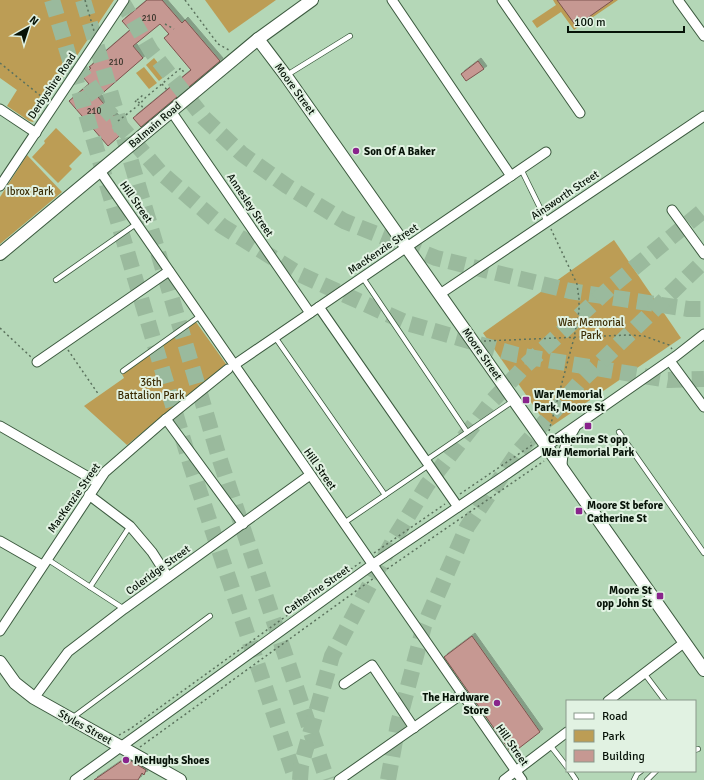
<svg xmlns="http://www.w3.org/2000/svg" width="704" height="780" font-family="Signika,sans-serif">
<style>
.green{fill:#bc9d55}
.building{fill:#c69892;stroke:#7d534e;filter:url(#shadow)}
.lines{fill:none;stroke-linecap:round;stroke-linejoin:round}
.motorway-tunnel{stroke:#9aba9d;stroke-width:16;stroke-dasharray:16 8;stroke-linecap:butt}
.service-casing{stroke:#3c5a3f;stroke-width:6}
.minor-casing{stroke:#3c5a3f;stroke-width:11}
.secondary-casing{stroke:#3c5a3f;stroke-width:14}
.path{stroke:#5b725d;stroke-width:1.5;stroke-dasharray:2 3;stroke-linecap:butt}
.service{stroke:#fff;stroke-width:4.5}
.minor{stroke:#fff;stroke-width:9}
.secondary{stroke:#fff;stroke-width:12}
.path-bridge{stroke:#5b725d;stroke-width:1.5;stroke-dasharray:2 3;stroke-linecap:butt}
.poi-dot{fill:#89248c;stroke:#e1f2e2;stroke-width:1.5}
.labels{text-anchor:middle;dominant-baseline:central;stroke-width:4;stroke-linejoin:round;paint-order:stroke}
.number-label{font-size:9px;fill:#37342a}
.street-label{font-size:11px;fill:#071308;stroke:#e1f2e2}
.poi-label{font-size:11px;font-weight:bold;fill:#071308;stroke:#e1f2e2;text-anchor:start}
.park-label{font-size:11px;fill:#3c2d05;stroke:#e1f2e2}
</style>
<defs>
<filter id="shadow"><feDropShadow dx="3" dy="-3" stdDeviation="0" flood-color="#0004"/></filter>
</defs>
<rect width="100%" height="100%" fill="#b4d7b7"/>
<g class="green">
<polygon points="0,0 114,0 33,122 29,121 7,106 17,90 0,78"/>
<polygon points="205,0 276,0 229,33"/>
<polygon points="553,0 618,0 574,30 561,12 537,28 532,21 556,5"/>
<polygon points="154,58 167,74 159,81 146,65"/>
<polygon points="144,67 157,83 149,89 136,73"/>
<polygon points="56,128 82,153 69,166 72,169 58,183 32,157 45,143 44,141"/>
<polygon points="27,155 62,192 0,244 0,197"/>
<polygon points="614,240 681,338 549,428 483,333"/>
<polygon points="196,322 226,364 127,445 84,406 124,378 122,374"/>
</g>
<g class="building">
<polygon points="147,0 162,0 182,23 185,20 220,61 141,127 133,118 191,70 164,38 169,34 160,24 133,46 143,58 98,97 126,130 108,146 69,101 89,84 82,76 91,68 89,67 94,63 93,62 130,30 122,21"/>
<polygon points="557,0 613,0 576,26"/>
<polygon points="478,61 484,69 466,81 461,74"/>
<polygon points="472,636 540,732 514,752 510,751 444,657"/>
<polygon points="126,758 146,770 144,775 142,773 138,780 94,780"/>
</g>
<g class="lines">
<g class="motorway-tunnel">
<polyline points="52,0 191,466 296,780"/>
<polyline points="83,0 218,454 327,780"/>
<polyline points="121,0 151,51 204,118 242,154 287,186 344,221 436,258 570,291 688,309 704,309"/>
<polyline points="76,64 106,109 160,172 222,226 299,274 407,323 517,355 668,380 704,379"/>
<polyline points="300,780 301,766 332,656 394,539 427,485 493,400 526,365 612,286 704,210"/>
<polyline points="388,780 398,724 424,626 467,527 518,452 579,383 704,261"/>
</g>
<g class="service-casing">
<g id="service">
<polyline points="287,75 350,36"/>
<polyline points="521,169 547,222"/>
<polyline points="363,278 467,432"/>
<polyline points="56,280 136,224"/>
<polyline points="275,337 385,495"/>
<polyline points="123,371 200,316"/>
<polyline points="619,432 704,553"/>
<polyline points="425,461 513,401"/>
<polyline points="344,523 429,465"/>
<polyline points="47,559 124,609"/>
<polyline points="90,587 130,526"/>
<polyline points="644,673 665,701"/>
<polyline points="72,718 210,616"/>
<polyline points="550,745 567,767"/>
<polyline points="695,750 698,749"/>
<polyline points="570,771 576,780"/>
<polyline points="634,780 637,774 641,771"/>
<polyline points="647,780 656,771"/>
</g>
</g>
<g class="minor-casing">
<g id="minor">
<polyline points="392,0 511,176"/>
<polyline points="502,0 580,113"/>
<polyline points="678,0 704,36"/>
<polyline points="0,109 36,133"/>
<polyline points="171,111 310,313"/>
<polyline points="100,171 522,780"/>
<polyline points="0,186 124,0"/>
<polyline points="672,210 704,254"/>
<polyline points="440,294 704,116"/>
<polyline points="319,307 458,507"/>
<polyline points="670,361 704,407"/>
<polyline points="37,362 169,271"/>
<polyline points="234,365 546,152"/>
<polyline points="166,419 243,524"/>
<polyline points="0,426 97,482"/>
<path d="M562,468C562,450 566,443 575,428"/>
<polyline points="89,495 130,526 152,552 168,577"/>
<polyline points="0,541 42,565"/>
<polyline points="0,631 105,472 166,419 228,369"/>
<polyline points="344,684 372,665 414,728"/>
<polyline points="34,698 68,652 124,609 310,475"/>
<polyline points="608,701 685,642"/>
<polyline points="75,780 372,565 504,476 676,356 704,334"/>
<polyline points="339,780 462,694"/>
<polyline points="504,780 567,732"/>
</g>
</g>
<g class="secondary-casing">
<g id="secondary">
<polyline points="258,39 286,76 704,670"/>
<polyline points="0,254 258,39 312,0"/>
<polyline points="0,662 15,683 34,698 180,780"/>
</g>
</g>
<g class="path">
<polyline points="85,0 94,31"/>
<polyline points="185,0 218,44 229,50"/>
<polyline points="165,24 174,29"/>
<polyline points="0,63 47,101"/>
<polyline points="162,84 167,90"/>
<polyline points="137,100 143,95"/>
<polyline points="135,102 137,100 144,109"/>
<polyline points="0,328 31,357"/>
<polyline points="484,341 628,335 644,336 669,345 672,349"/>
<polyline points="68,350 99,395"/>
<polyline points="549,431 574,338 579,311 579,299 577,284 551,229"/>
<polyline points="460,494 532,445 531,442"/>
<polyline points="374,553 445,504"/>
<polyline points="387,569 544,461"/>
<polyline points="119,735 130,729 361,562"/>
<polyline points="140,747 374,578"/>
</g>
<use href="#service" class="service"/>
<use href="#minor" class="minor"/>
<use href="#secondary" class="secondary"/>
<polyline class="path-bridge" points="118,121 140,104 145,98 181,68 185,74"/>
</g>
<g class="poi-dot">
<circle cx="356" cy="151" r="4"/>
<rect x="522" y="396" width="8" height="8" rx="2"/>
<rect x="584" y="422" width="8" height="8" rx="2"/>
<rect x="575" y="507" width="8" height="8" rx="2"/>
<rect x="656" y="592" width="8" height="8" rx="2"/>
<circle cx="497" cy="703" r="4"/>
<circle cx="126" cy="760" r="4"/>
</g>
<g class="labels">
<g class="number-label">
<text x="149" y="18">210</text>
<text x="116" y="62">210</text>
<text x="94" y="111">210</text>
</g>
<g class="street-label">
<text transform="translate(52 86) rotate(-56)">Derbyshire Road</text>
<text transform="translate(295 89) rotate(54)">Moore Street</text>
<text transform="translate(155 125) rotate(-40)">Balmain Road</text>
<text transform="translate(565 195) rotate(-34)">Ainsworth Street</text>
<text transform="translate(136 202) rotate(55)">Hill Street</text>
<text transform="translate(250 205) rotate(56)">Annesley Street</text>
<text transform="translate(383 249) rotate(-34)">MacKenzie Street</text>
<text transform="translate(482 354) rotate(55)">Moore Street</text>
<text transform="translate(320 469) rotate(55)">Hill Street</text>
<text transform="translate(74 498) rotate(-55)">MacKenzie Street</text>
<text transform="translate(158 570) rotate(-36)">Coleridge Street</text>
<text transform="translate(317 590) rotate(-35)">Catherine Street</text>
<text transform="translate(85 727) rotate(29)">Styles Street</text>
<text transform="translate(512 745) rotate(55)">Hill Street</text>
</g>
<g class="poi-label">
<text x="364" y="151">Son Of A Baker</text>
<text x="534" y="394">War Memorial<tspan x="534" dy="13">Park, Moore St</tspan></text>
<text x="588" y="439" text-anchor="middle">Catherine St opp<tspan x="588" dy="13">War Memorial Park</tspan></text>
<text x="587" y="505">Moore St before<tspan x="587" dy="13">Catherine St</tspan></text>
<text x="652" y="590" text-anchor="end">Moore St<tspan x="652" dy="13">opp John St</tspan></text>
<text x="489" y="697" text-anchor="end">The Hardware<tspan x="489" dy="13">Store</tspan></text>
<text x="134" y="760">McHughs Shoes</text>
</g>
<g class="park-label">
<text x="30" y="191">Ibrox Park</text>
<text x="591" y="322">War Memorial<tspan x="591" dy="13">Park</tspan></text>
<text x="151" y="382">36th<tspan x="151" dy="13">Battalion Park</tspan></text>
</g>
</g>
<rect x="566" y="700" width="130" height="72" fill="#e1f2e2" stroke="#8a998b"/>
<rect x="574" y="713" width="20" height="6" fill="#ffffff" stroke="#8a998b"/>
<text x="602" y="720" font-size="12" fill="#071308">Road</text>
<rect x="574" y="730" width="20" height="12" fill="#bc9d55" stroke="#8a998b"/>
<text x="602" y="740" font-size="12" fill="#071308">Park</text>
<rect x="574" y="750" width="20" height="12" fill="#c69892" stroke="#8a998b"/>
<text x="602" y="760" font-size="12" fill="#071308">Building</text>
<g transform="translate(28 28) rotate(39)" stroke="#e1f2e2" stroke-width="3" paint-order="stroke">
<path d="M0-3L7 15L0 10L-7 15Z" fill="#071308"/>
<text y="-6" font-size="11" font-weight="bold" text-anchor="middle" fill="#071308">N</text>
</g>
<path d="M568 26v6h116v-6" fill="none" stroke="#071308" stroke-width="2"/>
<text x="574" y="26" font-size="12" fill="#071308" stroke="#e1f2e2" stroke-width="3" paint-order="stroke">100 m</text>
</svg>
